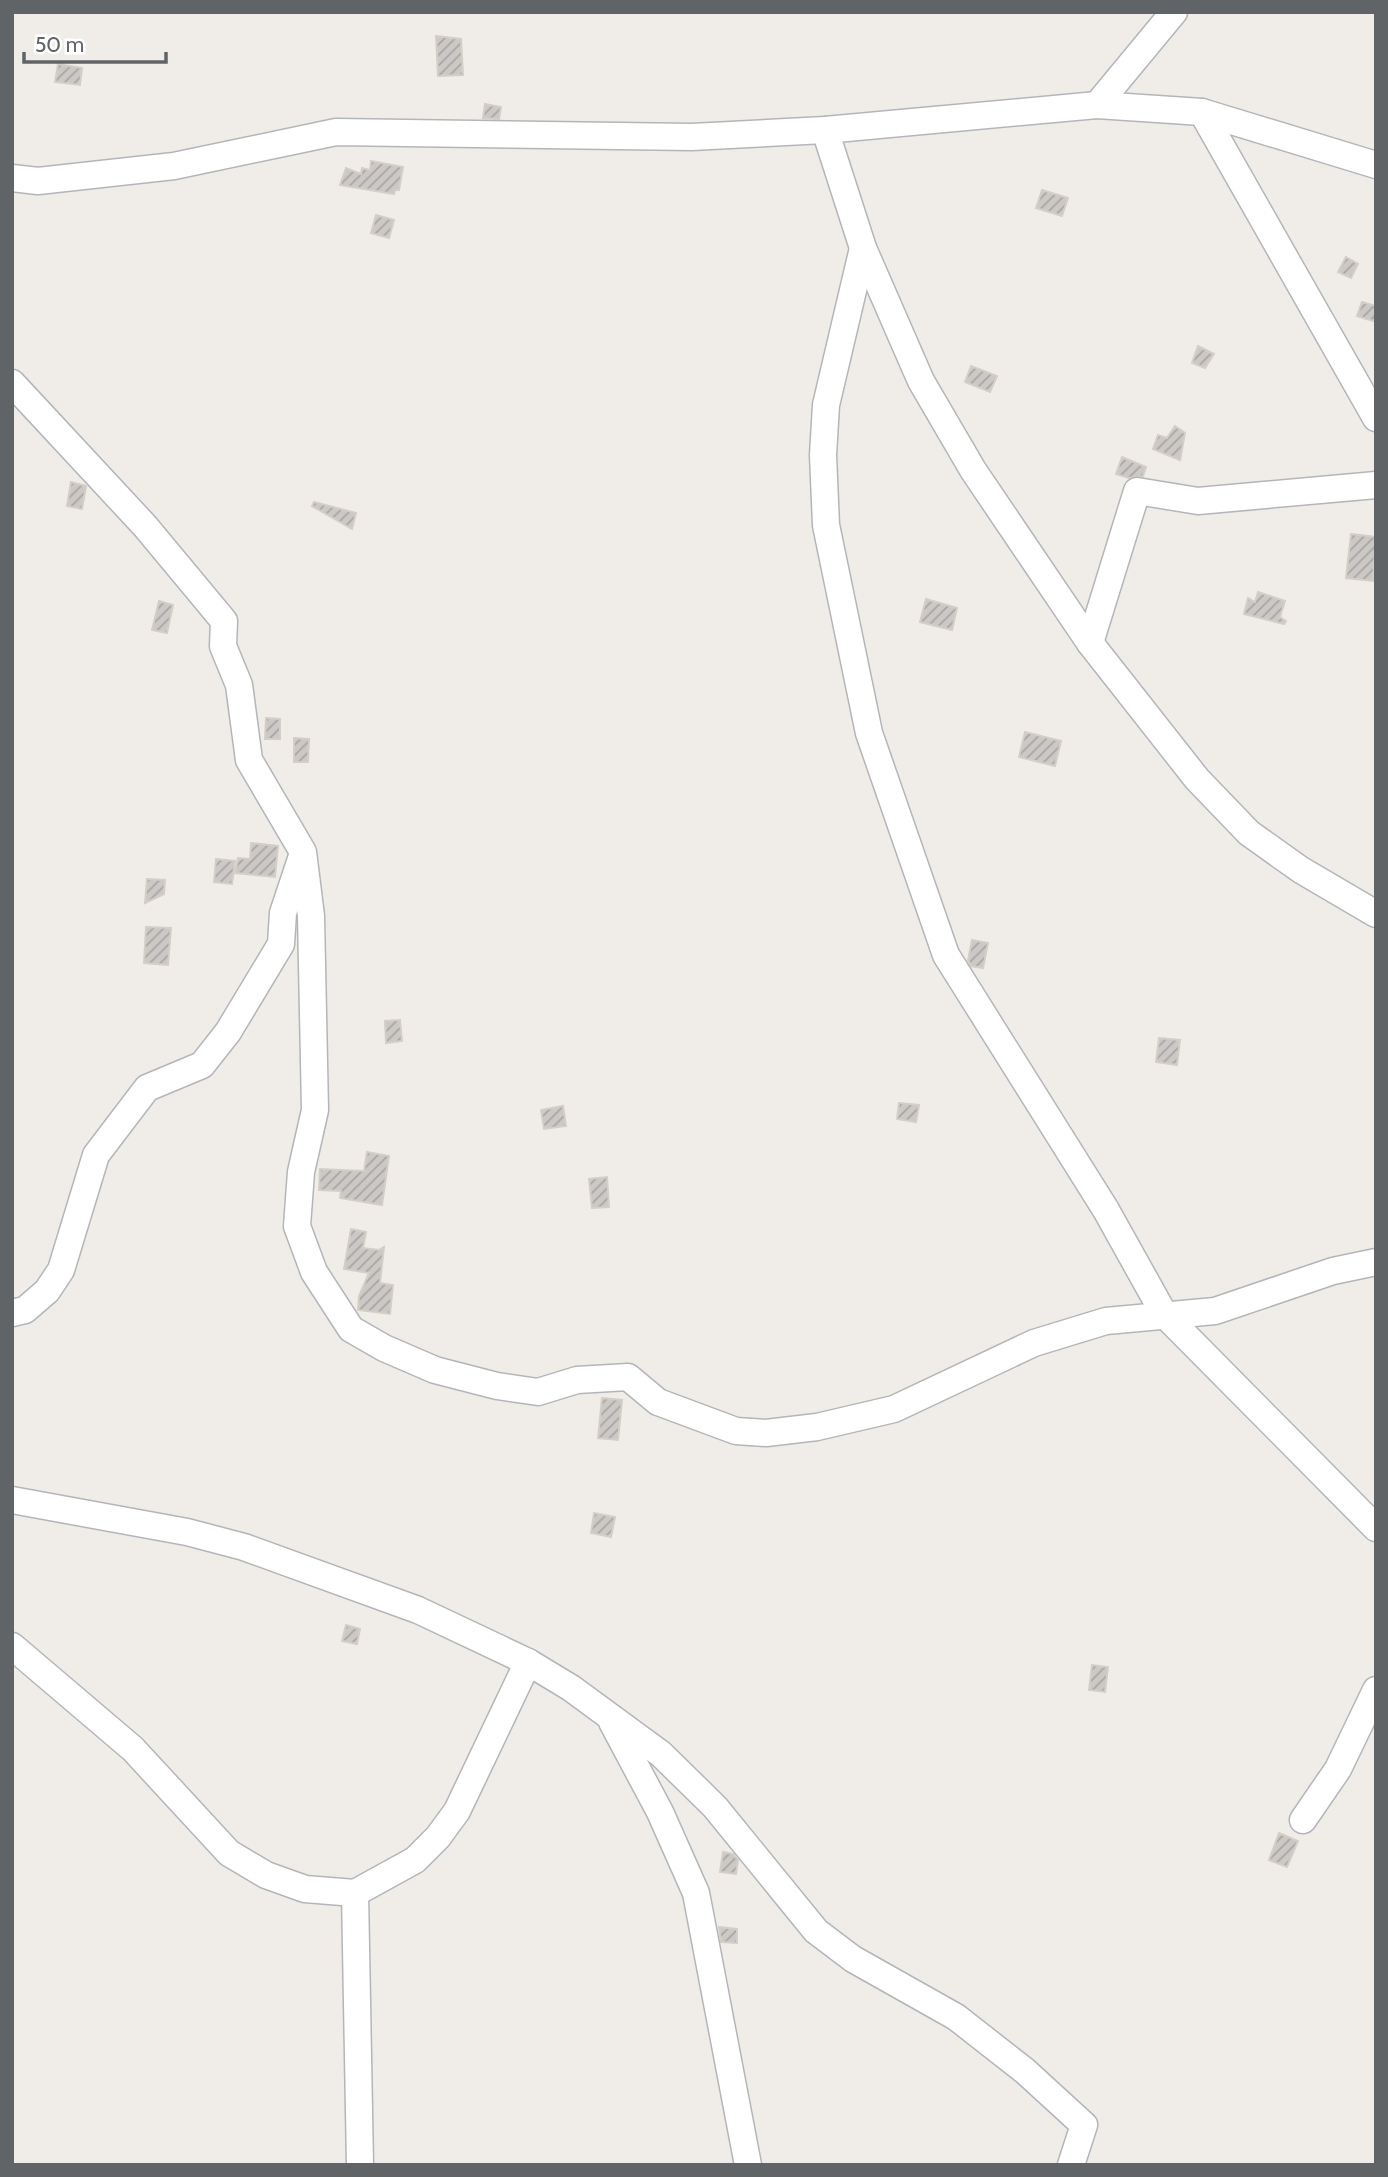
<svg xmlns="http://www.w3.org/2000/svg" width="1388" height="2177" font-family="Cabin,sans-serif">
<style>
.building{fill:url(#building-hatch);stroke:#d4cec7;stroke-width:2}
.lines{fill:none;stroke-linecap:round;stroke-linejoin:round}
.minor-casing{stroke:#b3b6b9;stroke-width:29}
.minor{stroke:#fff;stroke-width:26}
</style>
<defs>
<pattern id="building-hatch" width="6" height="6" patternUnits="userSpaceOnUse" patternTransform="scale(1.75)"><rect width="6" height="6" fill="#cbc8c5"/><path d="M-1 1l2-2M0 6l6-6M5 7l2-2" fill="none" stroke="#a8a6a4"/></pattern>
</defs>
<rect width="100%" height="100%" fill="#f0ede9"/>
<g class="building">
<polygon points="436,36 461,39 463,75 438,76"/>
<polygon points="58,64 82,68 80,85 55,82"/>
<polygon points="485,104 501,107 499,119 483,118"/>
<polygon points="371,161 403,167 399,190 395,190 394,194 340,185 346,168 361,174 362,168 370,170"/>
<polygon points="1042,190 1068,198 1062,216 1036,208"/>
<polygon points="376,215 394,220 389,238 371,233"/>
<polygon points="1346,257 1358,264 1351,278 1338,272"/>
<polygon points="1362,302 1376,306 1376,322 1357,316"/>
<polygon points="1198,346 1214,354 1205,368 1192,363"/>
<polygon points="971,366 997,376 990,392 965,382"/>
<polygon points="1175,426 1185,433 1180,460 1153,449 1158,435 1167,438"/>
<polygon points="1122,457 1146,467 1143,476 1129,478 1116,474"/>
<polygon points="71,482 86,486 82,509 67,506"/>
<polygon points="314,502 356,513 352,529 312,506"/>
<polygon points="1351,534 1376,537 1373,581 1346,578"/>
<polygon points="1258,592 1285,601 1280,617 1286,621 1284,624 1244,614 1248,598 1255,602"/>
<polygon points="926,599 957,608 952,630 920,622"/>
<polygon points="159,601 173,605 167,633 152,630"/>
<polygon points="266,718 280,719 280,739 265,739"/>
<polygon points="1025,732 1061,741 1055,766 1019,757"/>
<polygon points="294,738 309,739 308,762 294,762"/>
<polygon points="251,843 278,846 275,877 235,873 238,858 250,859"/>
<polygon points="216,859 235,861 232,884 214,882"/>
<polygon points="147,879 165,880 164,894 145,903"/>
<polygon points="146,927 171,928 168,965 144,963"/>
<polygon points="972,940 988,943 983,968 971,966 968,960"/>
<polygon points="400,1020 402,1041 386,1043 385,1021"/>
<polygon points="1159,1038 1180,1040 1177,1065 1156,1062"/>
<polygon points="899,1103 919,1105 916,1122 897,1119"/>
<polygon points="563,1106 566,1126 544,1129 541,1110"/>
<polygon points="367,1152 389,1156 382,1205 340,1198 341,1191 319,1190 320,1169 364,1171"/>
<polygon points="607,1177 609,1207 592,1208 589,1179"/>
<polygon points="351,1229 366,1232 363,1248 379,1250 384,1247 380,1283 393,1285 390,1314 358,1310 359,1296 369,1273 344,1269"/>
<polygon points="602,1398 622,1400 618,1440 598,1438"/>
<polygon points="594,1513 615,1517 611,1537 591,1533"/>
<polygon points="346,1625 360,1629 357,1644 342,1641"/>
<polygon points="1092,1665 1108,1667 1105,1692 1089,1690"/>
<polygon points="1279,1833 1298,1841 1287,1867 1269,1860"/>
<polygon points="723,1852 733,1854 738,1860 736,1874 720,1872"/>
<polygon points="719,1927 737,1929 737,1943 721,1942"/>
</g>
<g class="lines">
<g class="minor-casing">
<g id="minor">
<polyline points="1097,105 1174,12"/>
<polyline points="1202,112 1376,418"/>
<polyline points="825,130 863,248 921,381 973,470 1090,643 1197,779 1249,833 1301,870 1376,914"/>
<polyline points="12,178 38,181 174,166 336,132 692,137 825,130 1097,105 1202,112 1376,165"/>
<polyline points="863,248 826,405 823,455 826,525 869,733 946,955 1106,1210 1164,1314 1376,1528"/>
<polyline points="12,383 145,526 224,621 223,646 239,685 249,760 303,852 311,916 315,1110 301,1172 297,1226 314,1272 351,1329 384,1348 435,1370 497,1386 538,1392 577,1380 628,1377 658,1402 736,1431 766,1433 817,1427 894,1409 1034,1343 1106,1321 1215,1311 1333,1271 1376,1262"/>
<polyline points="1090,643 1137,491 1198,501 1376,485"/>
<polyline points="12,1313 25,1310 47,1291 61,1270 96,1155 147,1088 202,1065 228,1032 281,944 283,913 301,859"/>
<polyline points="12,1500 187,1532 244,1547 418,1610 528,1662 571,1688 661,1754 715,1807 816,1931 853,1959 956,2017 1025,2071 1084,2125 1071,2165"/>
<polyline points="12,1646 133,1749 229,1853 266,1875 305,1889 355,1893 415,1860 438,1837 457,1811 528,1662"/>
<polyline points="612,1722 660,1812 696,1893 748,2165"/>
<polyline points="1303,1820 1338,1769 1376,1690"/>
<polyline points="355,1893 360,2165"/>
</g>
</g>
<use href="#minor" class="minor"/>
</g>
<rect width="1388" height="2177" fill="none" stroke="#606467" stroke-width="28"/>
<path d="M24 52v10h142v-10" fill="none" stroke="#606467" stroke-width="3.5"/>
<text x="35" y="52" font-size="21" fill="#606467" stroke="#ffffff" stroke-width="5" paint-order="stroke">50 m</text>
</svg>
